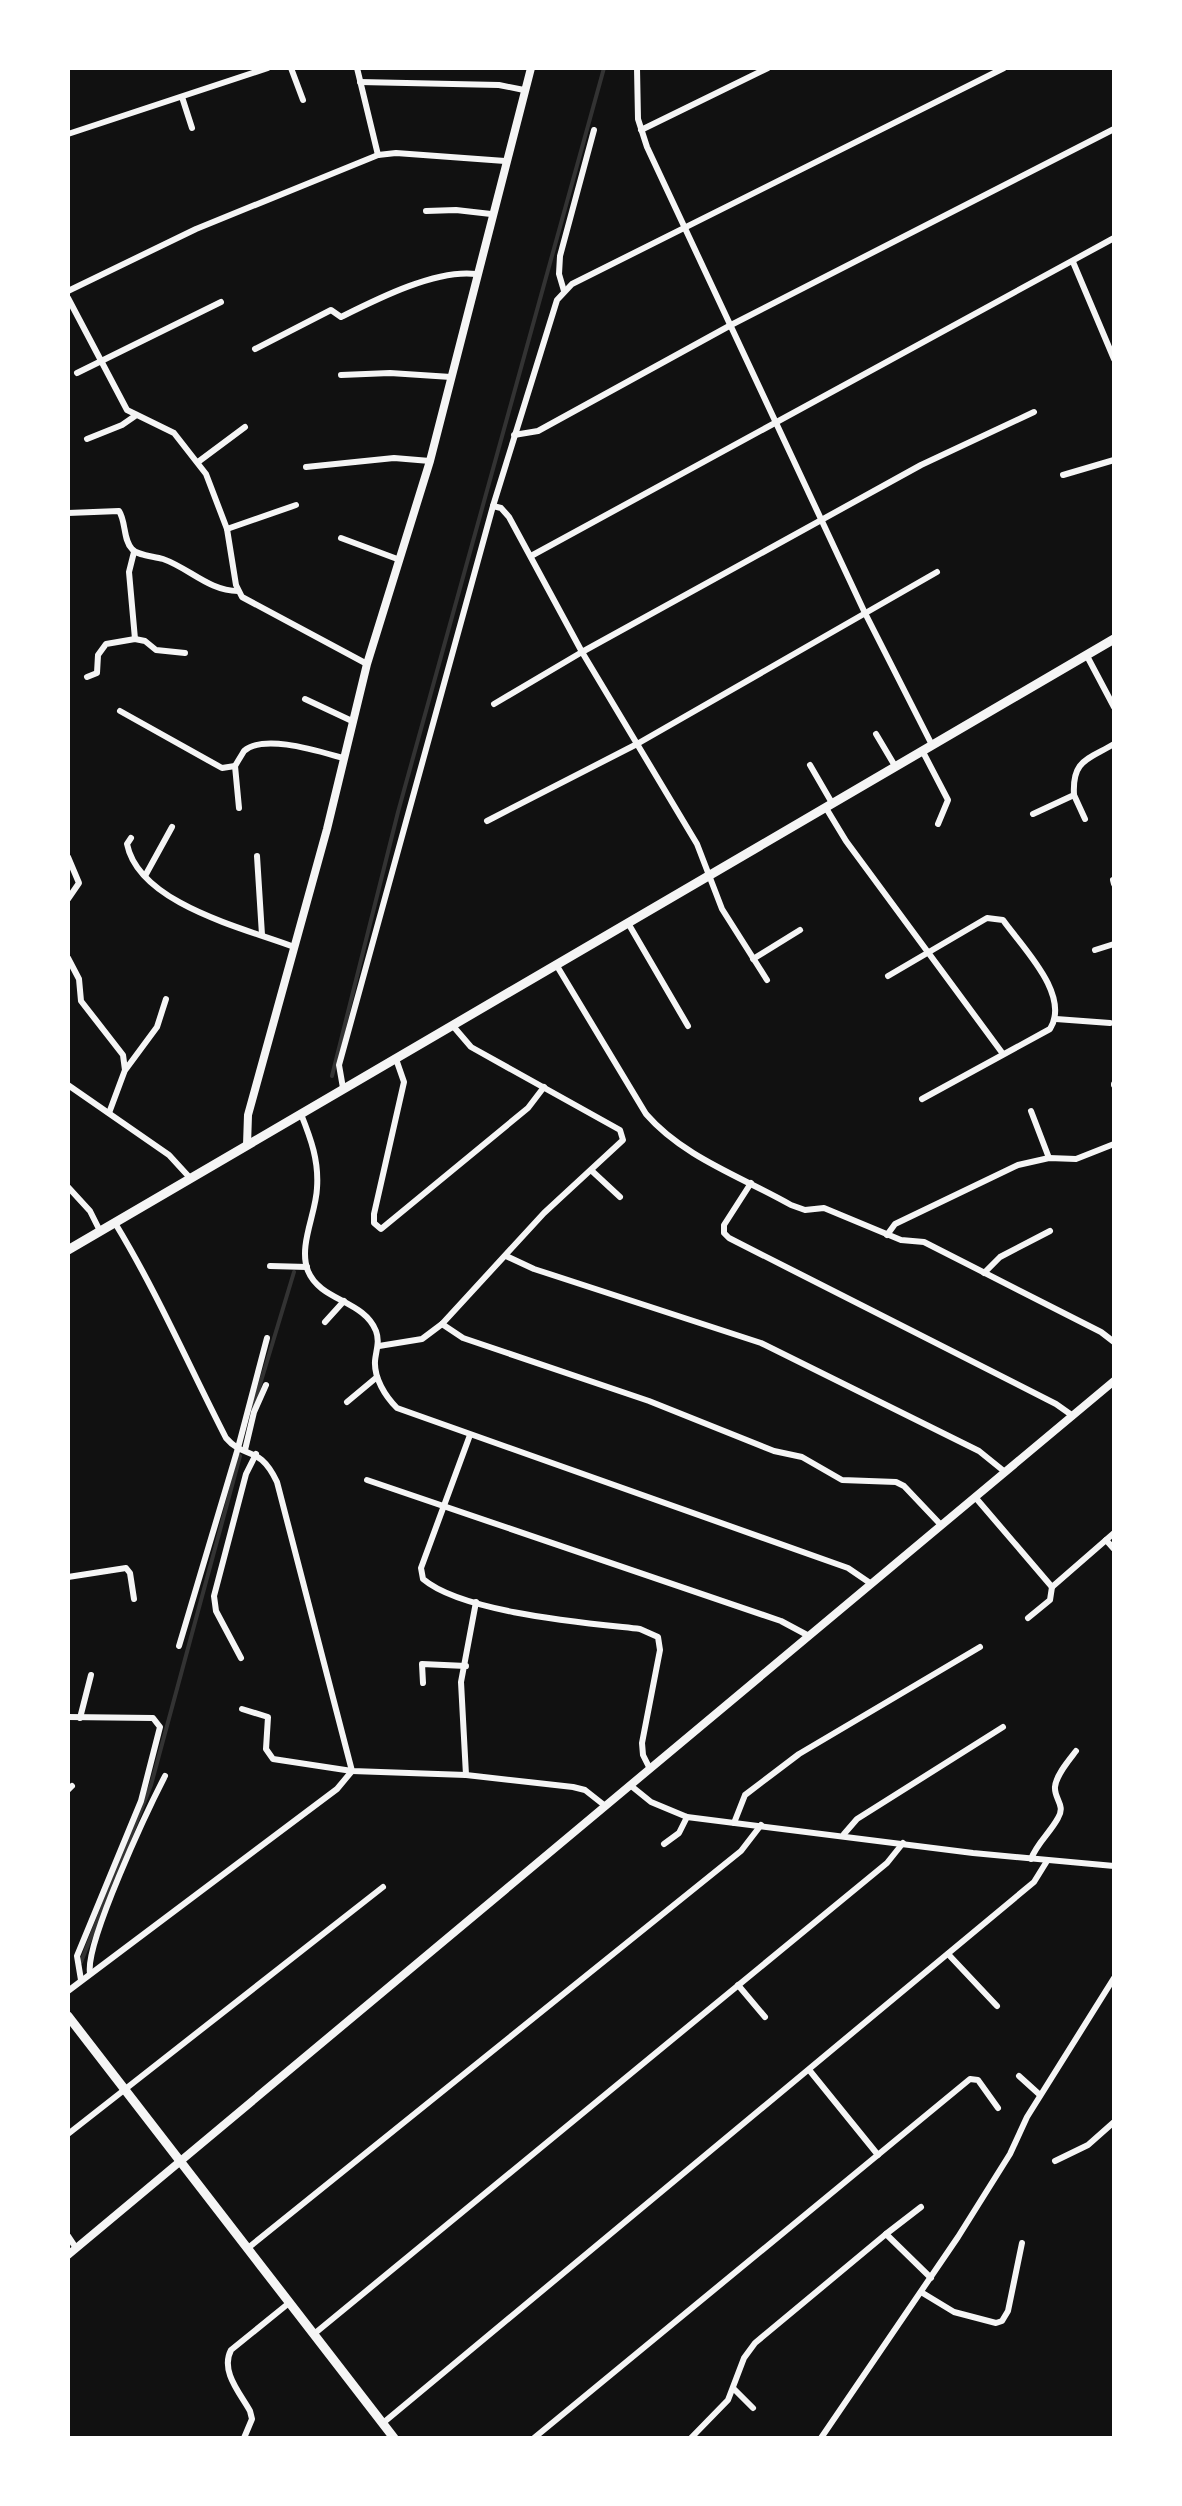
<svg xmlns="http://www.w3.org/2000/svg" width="1182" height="2506" font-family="'Asap Condensed',sans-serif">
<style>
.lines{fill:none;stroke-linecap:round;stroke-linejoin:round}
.stream{stroke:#333;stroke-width:4}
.minor{stroke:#f5f5f5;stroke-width:6}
.tertiary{stroke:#f5f5f5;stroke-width:8}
.secondary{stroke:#f5f5f5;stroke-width:9}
</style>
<rect width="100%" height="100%" fill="#111"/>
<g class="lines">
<g class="stream">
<polyline points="332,1076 398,812 604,68"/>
<polyline points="252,1411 294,1272"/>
<polyline points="81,1962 151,1785 240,1456"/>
</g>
<g class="minor">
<polyline points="291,68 303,100"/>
<polyline points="357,68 378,155"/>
<polyline points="637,68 638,119 647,147 864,611 932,745"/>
<polyline points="360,82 499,85 524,90"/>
<polyline points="182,97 192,128"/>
<polyline points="641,130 768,68"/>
<polyline points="68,134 268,68"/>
<polyline points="426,211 456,210 491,214"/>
<polyline points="1073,262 1114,359"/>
<polyline points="68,291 196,229 378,155 396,153 505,161"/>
<polyline points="564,291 559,274 560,256 594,130"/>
<polyline points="68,298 127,410 174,433 206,474 227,529 236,585 242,597 367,664"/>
<path d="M255,349L331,310L341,317C377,299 436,269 476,274"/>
<polyline points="77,373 221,302"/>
<polyline points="341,375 390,373 451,377"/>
<polyline points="514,435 538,431 731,325 1114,129"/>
<polyline points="87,439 122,425 135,416"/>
<polyline points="198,462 245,427"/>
<polyline points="306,467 394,458 430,461"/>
<polyline points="1063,475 1114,460"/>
<polyline points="493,506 501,508 509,517 582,652 697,844 722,909 767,980"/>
<path d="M68,513L119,511C126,521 123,540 132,549C138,556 154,556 163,559C189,568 209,591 238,591"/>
<polyline points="227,529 296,505"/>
<polyline points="341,538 400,560"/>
<polyline points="134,552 129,572 135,639"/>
<polyline points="531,556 1114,238"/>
<polyline points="1087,656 1114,707"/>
<polyline points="87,677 97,673 98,655 106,644 135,639 145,641 156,650 185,653"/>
<polyline points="305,699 352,721"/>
<polyline points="494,704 582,652 921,465 1034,412"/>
<path d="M120,711L222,768L235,766C236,764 243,753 244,751C264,733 321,752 343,758"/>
<polyline points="876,734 895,766"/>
<polyline points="923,752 948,800 938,824"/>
<polyline points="810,765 832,803"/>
<polyline points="235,766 239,808"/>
<polyline points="1074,795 1085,819"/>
<polyline points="826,808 846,841 1003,1054"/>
<path d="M1033,814L1074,795C1072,760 1087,760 1114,744"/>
<polyline points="487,821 637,744 937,572"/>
<path d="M131,838L127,844C139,904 244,928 294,947"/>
<polyline points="257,856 262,935"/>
<polyline points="68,857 79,883 68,899"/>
<polyline points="145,876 172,827"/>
<polyline points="1113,880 1114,884"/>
<polyline points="628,923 688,1026"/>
<polyline points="1095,950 1114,944"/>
<polyline points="68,958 79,979 81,1001 123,1055 125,1070 109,1113"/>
<polyline points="753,959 800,930"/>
<path d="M557,966L646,1114C683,1157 742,1177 791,1205L805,1210L824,1208L901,1240L924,1242L1101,1332L1114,1342"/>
<path d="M888,976L987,918L1003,920C1023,948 1071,995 1050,1029L922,1099"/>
<polyline points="1056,1019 1110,1023"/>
<polyline points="396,1059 404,1082 374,1214 374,1223 381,1229 528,1108 544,1087"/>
<polyline points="126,1069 157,1027 166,999"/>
<polyline points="1114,1084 1114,1085"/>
<polyline points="68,1085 169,1155 191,1179"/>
<polyline points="343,1088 339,1065 493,506 557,300 572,284 1004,68"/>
<polyline points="1031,1111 1049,1158"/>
<path d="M301,1114C311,1139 319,1161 317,1188C316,1214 298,1246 308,1271C320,1301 364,1300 376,1331C380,1342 376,1350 375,1361C374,1378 385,1396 397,1408L848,1568L870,1583"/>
<polyline points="592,1171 620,1197"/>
<polyline points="751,1183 724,1225 724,1233 729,1238 1056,1404 1073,1416"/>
<polyline points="68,1187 90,1211 100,1231"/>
<path d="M115,1223C157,1292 189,1366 226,1438C245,1460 259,1444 277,1482L352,1771L466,1775L573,1787L585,1790L604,1805"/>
<polyline points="887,1235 895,1224 1018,1165 1049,1158 1076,1159 1114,1144"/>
<polyline points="506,1256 534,1269 761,1343 979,1451 1005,1472"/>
<polyline points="270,1266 307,1267"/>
<polyline points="984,1273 1000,1257 1050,1231"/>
<polyline points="325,1322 344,1301"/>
<polyline points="442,1324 463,1338 649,1401 774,1451 802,1457 842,1480 896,1482 904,1486 941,1525"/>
<polyline points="379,1346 422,1339 442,1324 544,1213 623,1140 620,1130 471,1047 453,1026"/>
<polyline points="347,1402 377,1377"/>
<path d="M470,1435L421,1568L423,1579C463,1613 587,1623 640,1629L658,1637L660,1650L642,1743L643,1755L650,1769"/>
<polyline points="245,1450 254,1412 266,1385"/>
<polyline points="367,1480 781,1621 809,1636"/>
<polyline points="975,1497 1052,1587 1106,1540 1114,1549"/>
<polyline points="1106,1540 1114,1533"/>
<polyline points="68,1577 126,1568 130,1573 134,1599"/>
<polyline points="1028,1618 1050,1600 1052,1587"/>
<polyline points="179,1646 238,1448 267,1338"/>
<polyline points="241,1658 216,1611 214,1596 246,1474 256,1454"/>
<polyline points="423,1683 422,1664 466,1666"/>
<polyline points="242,1709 268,1717 266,1749 273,1759 352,1771"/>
<polyline points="68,1717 153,1718 160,1727 141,1801 77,1956 81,1980"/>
<polyline points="80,1718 91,1675"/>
<polyline points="466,1775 461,1682 476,1602"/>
<polyline points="630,1785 651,1802 687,1817 973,1853 1114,1866"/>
<polyline points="68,1790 72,1786"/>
<polyline points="734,1823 745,1795 799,1754 980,1647"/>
<polyline points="844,1834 857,1819 1003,1727"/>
<polyline points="664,1844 679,1833 687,1817"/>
<path d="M1031,1859C1037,1843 1050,1833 1058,1818C1066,1805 1054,1799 1055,1787C1056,1775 1069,1760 1076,1751"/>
<polyline points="948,1954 997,2006"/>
<path d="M90,1973C85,1943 148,1809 165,1776"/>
<polyline points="738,1985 765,2017"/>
<polyline points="68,1991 337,1789 352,1771"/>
<polyline points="810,2071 878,2155"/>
<polyline points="1019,2076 1040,2095"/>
<polyline points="68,2134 383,1887"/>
<polyline points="1055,2161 1088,2145 1114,2122"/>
<polyline points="886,2234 921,2207"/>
<polyline points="68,2236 76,2248"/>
<polyline points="248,2248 741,1851 761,1825"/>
<polyline points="921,2292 954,2312 996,2323 1002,2321 1008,2311 1022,2243"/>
<polyline points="314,2334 887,1863 903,1843"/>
<polyline points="734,2389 753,2408"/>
<polyline points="383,2423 1034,1882 1047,1861"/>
<path d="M244,2438L252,2419L250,2411C240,2393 220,2371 231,2350L289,2303"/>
<polyline points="534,2438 970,2079 978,2080 998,2108"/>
<polyline points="691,2438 728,2400 744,2358 755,2343 886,2234 931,2278"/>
<polyline points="821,2438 958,2237 1010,2154 1027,2117 1114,1978"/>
</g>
<g class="tertiary">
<polyline points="247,1145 248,1115 327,829 367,664 430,461 531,68"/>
<polyline points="68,2255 1114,1381"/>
</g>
<g class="secondary">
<polyline points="68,1250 1114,639"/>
<polyline points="68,2016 394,2438"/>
</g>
</g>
<rect width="1182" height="2506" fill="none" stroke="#ffffff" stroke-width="140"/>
</svg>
